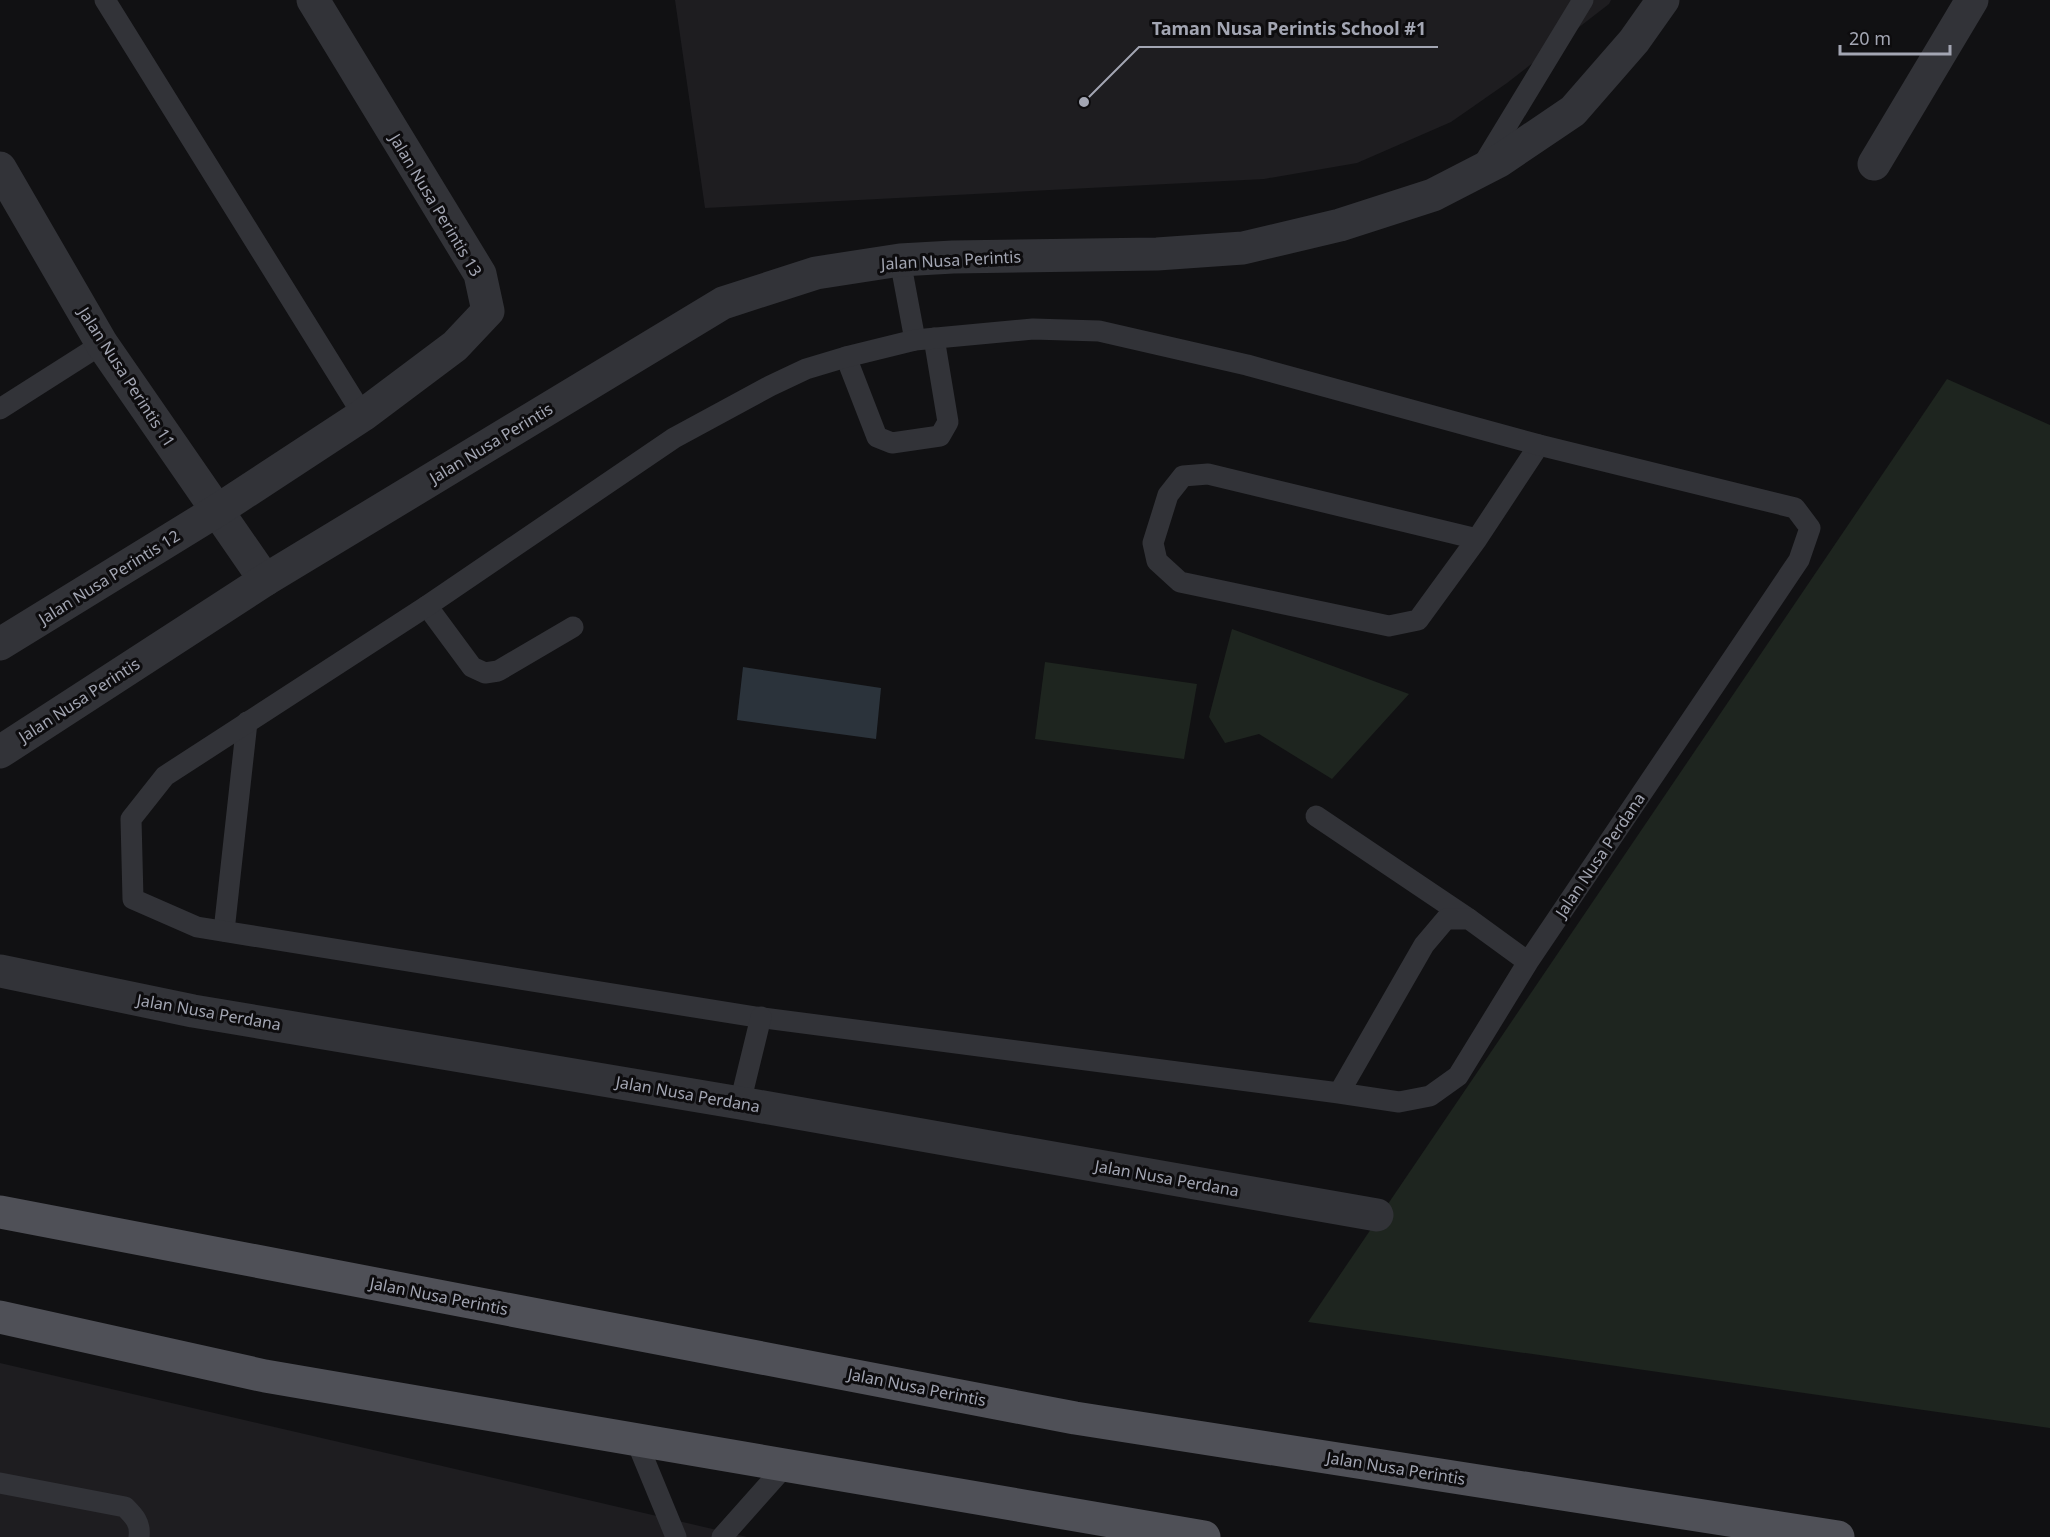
<svg xmlns="http://www.w3.org/2000/svg" width="2050" height="1537" font-family="'Noto Sans',sans-serif">
<style>
.built{fill:#1e1d20}
.green{fill:#1e251f}
.water{fill:#2b333b}
.lines{fill:none;stroke-linecap:round;stroke-linejoin:round}
.service{stroke:#323338;stroke-width:21}
.minor{stroke:#323338;stroke-width:33}
.tertiary{stroke:#323338;stroke-width:33}
.primary{stroke:#4f5057;stroke-width:33}
.labels{text-anchor:middle;dominant-baseline:central;stroke-width:6;stroke-linejoin:round;paint-order:stroke}
.street-label{font-size:16px;fill:#a3a6b3;stroke:#0d0c0e}
.leader{fill:none;stroke:#a3a6b3;stroke-width:2}
.callout-dot{fill:#a3a6b3;stroke:#0d0c0e;stroke-width:2}
.callout-label{font-size:18px;text-anchor:middle;font-weight:bold;fill:#a3a6b3;stroke:#0d0c0e;stroke-width:6;stroke-linejoin:round;paint-order:stroke}
</style>
<rect width="100%" height="100%" fill="#111113"/>
<g class="built">
<polygon points="675,0 1611,0 1609,4 1507,83 1451,122 1357,163 1264,179 705,208"/>
<polygon points="0,1363 747,1537 0,1537"/>
</g>
<g class="green">
<polygon points="1947,379 2050,425 2050,1428 1308,1322"/>
<polygon points="1232,629 1409,694 1332,779 1259,734 1225,743 1209,717"/>
<polygon points="1045,662 1197,684 1184,759 1035,739"/>
</g>
<polygon class="water" points="743,667 881,688 876,739 737,720"/>
<g class="lines">
<g class="service">
<polyline points="105,0 363,415"/>
<polyline points="1481,168 1583,0"/>
<polyline points="900,260 915,340"/>
<polyline points="846,357 877,437 892,443 940,436 948,422 934,338"/>
<polyline points="0,409 102,344"/>
<polyline points="1477,539 1208,474 1183,476 1168,495 1153,543 1157,561 1180,582 1389,626 1418,620 1477,539 1539,445"/>
<polyline points="427,606 472,667 485,673 498,671 573,627"/>
<polyline points="1316,816 1469,919"/>
<polyline points="224,931 247,722"/>
<polyline points="1339,1093 1399,1102 1430,1096 1458,1076 1528,962 1799,560 1810,528 1795,508 1539,445 1247,365 1099,331 1033,329 915,340 846,357 806,369 770,386 674,438 427,606 165,776 131,819 133,899 197,927 756,1017 1339,1093 1424,945 1446,919 1469,919 1528,962"/>
<polyline points="740,1103 761,1017"/>
<polyline points="636,1440 676,1537"/>
<path d="M0,1483L125,1507C134,1516 141,1523 139,1537"/>
<polyline points="722,1537 786,1465"/>
</g>
<g class="minor">
<polyline points="1874,164 1972,0"/>
<polyline points="0,168 102,344 265,580"/>
<polyline points="0,644 218,510 363,415 455,346 488,311 480,274 313,0"/>
<polyline points="0,971 193,1011 740,1103 1377,1215"/>
</g>
<polyline class="tertiary" points="0,752 265,580 723,303 816,273 900,260 953,257 1157,254 1243,248 1340,225 1433,195 1499,161 1573,111 1634,41 1663,0"/>
<g class="primary">
<polyline points="0,1212 1075,1418 1838,1537"/>
<polyline points="0,1317 265,1376 1204,1537"/>
</g>
</g>
<g class="labels">
<g class="street-label">
<text transform="translate(436 205) rotate(59)">Jalan Nusa Perintis 13</text>
<text transform="translate(951 260) rotate(-3)">Jalan Nusa Perintis</text>
<text transform="translate(127 377) rotate(57)">Jalan Nusa Perintis 11</text>
<text transform="translate(491 443) rotate(-31)">Jalan Nusa Perintis</text>
<text transform="translate(109 577) rotate(-32)">Jalan Nusa Perintis 12</text>
<text transform="translate(79 700) rotate(-33)">Jalan Nusa Perintis</text>
<text transform="translate(1600 855) rotate(-56)">Jalan Nusa Perdana</text>
<text transform="translate(209 1012) rotate(10)">Jalan Nusa Perdana</text>
<text transform="translate(688 1094) rotate(10)">Jalan Nusa Perdana</text>
<text transform="translate(1167 1178) rotate(10)">Jalan Nusa Perdana</text>
<text transform="translate(439 1296) rotate(11)">Jalan Nusa Perintis</text>
<text transform="translate(917 1387) rotate(11)">Jalan Nusa Perintis</text>
<text transform="translate(1396 1468) rotate(9)">Jalan Nusa Perintis</text>
</g>
</g>
<path class="leader" d="M1084 102L1139 47H1438"/>
<circle class="callout-dot" cx="1084" cy="102" r="6"/>
<g class="callout-label">
<text x="1289" y="35">Taman Nusa Perintis School #1</text>
</g>
<path d="M1840 45v9h110v-9" fill="none" stroke="#a3a6b3" stroke-width="3"/>
<text x="1849" y="45" font-size="18" fill="#a3a6b3" stroke="#0d0c0e" stroke-width="4.5" paint-order="stroke">20 m</text>
</svg>
